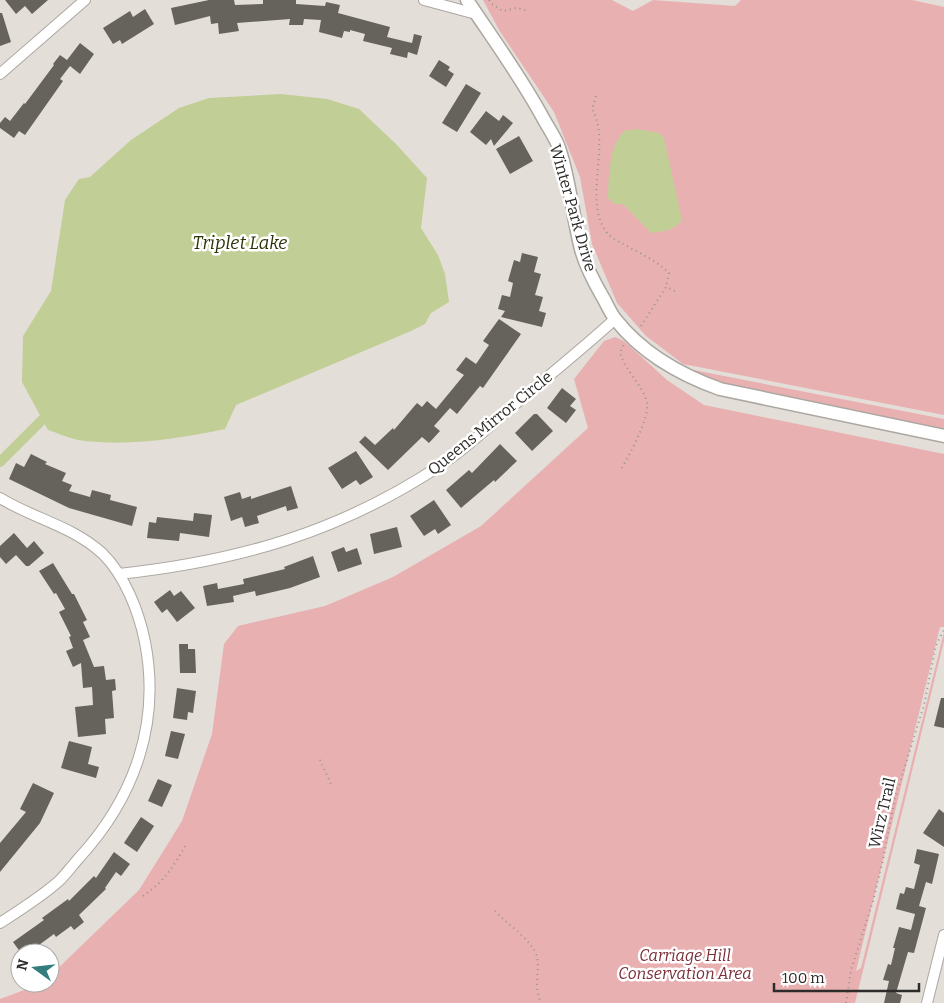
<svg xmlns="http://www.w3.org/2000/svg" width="944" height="1003" font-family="Bitter,serif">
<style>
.green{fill:#e9b0b2}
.water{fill:#c1ce95}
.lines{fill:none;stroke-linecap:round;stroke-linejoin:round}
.canal{stroke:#c1ce95;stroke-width:10}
.building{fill:#65635c}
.minor-casing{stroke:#aca7a1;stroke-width:12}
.tertiary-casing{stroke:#aca7a1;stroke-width:15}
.path{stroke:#97938f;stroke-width:2;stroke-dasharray:1 4;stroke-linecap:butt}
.minor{stroke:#fff;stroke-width:10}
.tertiary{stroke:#fff;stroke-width:12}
.labels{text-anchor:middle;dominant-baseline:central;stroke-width:5;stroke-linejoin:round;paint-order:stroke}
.street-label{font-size:16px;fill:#2e2c2a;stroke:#fff}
.park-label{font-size:16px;font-style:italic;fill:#7b2e38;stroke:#fff}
.water-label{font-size:18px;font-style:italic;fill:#2b3307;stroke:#fff}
</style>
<rect width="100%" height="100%" fill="#e4ded8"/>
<g class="green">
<polygon points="483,0 612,0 633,11 653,0 735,6 741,0 912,0 944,7 944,415 683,364 646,336 617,303 592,244 580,177 554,112 499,30"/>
<polygon points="615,337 624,341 667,380 704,405 944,454 944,627 940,627 856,971 861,968 944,632 944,641 855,1003 0,1003 0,999 43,983 50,983 50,976 139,890 182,821 212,734 224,644 238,626 325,606 393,577 481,526 588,428 574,379 604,341"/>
<polygon points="683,368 944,419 944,431 721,384"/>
</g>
<g class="water">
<path d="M281,94L327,99L359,109L396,144L427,178L421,228L438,255L445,274L449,302L431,313L425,324L411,331L236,405L225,429C177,439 127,447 78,440C68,438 58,433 48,430L22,382L23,336L51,291L65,200L79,179L90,177L131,140L179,108L209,98Z"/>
<path d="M636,129L660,133L664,138L682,220C674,231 663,231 651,233L623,204H614L608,198C609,175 608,148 624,131Z"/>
</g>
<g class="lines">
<polyline class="canal" points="0,462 42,420"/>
</g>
<g class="building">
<polygon points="5,0 48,0 32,14 25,6 16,14"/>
<polygon points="209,0 234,0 235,5 263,4 263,0 296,0 296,4 325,6 326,2 340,5 338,13 390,27 387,37 412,43 414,34 422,36 417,55 408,52 407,58 390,54 392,48 363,41 365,34 350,30 350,32 344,31 342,38 319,32 321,20 304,19 303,25 289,25 290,19 237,23 239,31 219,34 218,23 211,24 210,16 175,25 171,8"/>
<polygon points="145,9 154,24 122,44 120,40 113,44 103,28 130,11 133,17"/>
<polygon points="0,13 2,13 11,42 0,46"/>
<polygon points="80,43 94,54 80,74 70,66 60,79 63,81 25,135 19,131 14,138 0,128 0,123 5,117 10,121 24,103 25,104 54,65 53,64 60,55 67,60"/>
<polygon points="439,60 450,67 448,70 454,74 446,87 429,76"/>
<polygon points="466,84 481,93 457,132 442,123"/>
<polygon points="486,111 499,121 503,115 513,123 494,146 491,139 486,145 470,132"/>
<polygon points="519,136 533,161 510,174 496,149"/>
<polygon points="522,253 538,257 534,272 541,274 535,295 543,297 539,311 546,313 542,327 501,317 505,311 498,309 502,295 510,297 513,283 508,281 514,260 520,262"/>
<polygon points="499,319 521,334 483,388 480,386 457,414 450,408 434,426 440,431 429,443 422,437 388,470 359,442 365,436 375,445 393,428 394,430 417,403 422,407 427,401 436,409 464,375 456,370 466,357 476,364 489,345 483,341"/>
<polygon points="562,388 576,399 570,406 576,410 566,423 547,408"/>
<polygon points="534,414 537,414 553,431 532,451 515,433"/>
<polygon points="500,444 517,461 495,482 494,480 461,508 446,490 469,470 472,473"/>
<polygon points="356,451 373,477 360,485 356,480 342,489 328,468"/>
<polygon points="31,454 47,462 45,464 66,473 62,481 72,485 69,491 90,497 92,490 111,495 110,500 137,507 132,526 69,508 9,479 16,463 24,467"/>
<polygon points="291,486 298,508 287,511 286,506 257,516 259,523 245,527 242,517 231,521 224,497 240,492 242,499 251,496 251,499"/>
<polygon points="434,500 451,525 438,534 435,529 424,536 410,516"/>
<polygon points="194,513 212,515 209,537 180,533 179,541 147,538 149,522 156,523 157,517 193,521"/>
<polygon points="397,527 402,547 374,554 370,534"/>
<polygon points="14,533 27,548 34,541 44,553 29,566 26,566 16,555 6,564 0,557 0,546"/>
<polygon points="344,547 346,552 357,548 362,564 338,572 331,552"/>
<polygon points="313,556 320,577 290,588 256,596 255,591 233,596 234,602 207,606 203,586 217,583 218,589 244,584 243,579 285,569 284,567"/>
<polygon points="53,563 72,594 74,594 87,620 83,622 90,637 83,640 94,667 104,666 106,680 115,679 116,690 112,691 114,718 105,719 106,734 78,737 75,707 93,705 92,687 83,688 81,663 73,667 66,651 73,648 69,637 71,636 59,612 65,609 56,593 54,594 39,571"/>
<polygon points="170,590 174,596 181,591 195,608 177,622 167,609 162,613 154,602"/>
<polygon points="179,644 188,644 188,649 195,649 196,673 180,673"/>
<polygon points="177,688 196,691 193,713 188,712 187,720 173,718"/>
<polygon points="941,698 944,698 944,728 934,726"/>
<polygon points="171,731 185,734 178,759 165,756"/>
<polygon points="69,741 92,747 88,764 99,767 96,778 61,768"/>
<polygon points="158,779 172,785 162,807 148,801"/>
<polygon points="33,783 54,793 40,823 0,872 0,843 26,812 20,809"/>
<polygon points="939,809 944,813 944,847 923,833"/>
<polygon points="141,817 154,826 137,852 124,843"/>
<polygon points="917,849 939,854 932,884 926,882 919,906 926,908 914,953 908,952 896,993 902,995 900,1003 884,1003 889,981 883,980 888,964 891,965 895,948 893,948 899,927 911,930 915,914 896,909 900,893 904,894 906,887 914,889 920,865 914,863"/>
<polygon points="114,852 130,864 121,876 116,872 105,888 106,889 79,915 84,922 74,930 71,926 56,937 54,934 28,953 21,953 13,942 44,920 42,918 68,899 69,901 94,876 96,878"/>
</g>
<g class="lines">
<g class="minor-casing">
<g id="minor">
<polyline points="424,0 476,14"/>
<polyline points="0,74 85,0"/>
<path d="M0,498C34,519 73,526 103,554C125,576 139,612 145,642C161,724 134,798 79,858C72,866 66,874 59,881C41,897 20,910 0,923"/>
<path d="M119,574C239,561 340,532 441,465C464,450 485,430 506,412C542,381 580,351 615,319"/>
<polyline points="927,1003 944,935"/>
</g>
</g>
<g class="tertiary-casing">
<path id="tertiary" d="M467,0C493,39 521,77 543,118C548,127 554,136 558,145C570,178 572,215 581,249C585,264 593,280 601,294C606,302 610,313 616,320C642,353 681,375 720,389L944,436"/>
</g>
<g class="path">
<polyline points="489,0 492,4 503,11 516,8 529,11"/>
<path d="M596,96L592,109C612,143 582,200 607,233C611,238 618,241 623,244C639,253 656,260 669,273L666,287"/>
<polyline points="641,326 666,287 677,292"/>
<path d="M622,468C630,453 650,418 647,402C646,397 642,391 640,387C633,376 624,366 620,353L624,344"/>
<polyline points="320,760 331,784"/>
<path d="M143,896C166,880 173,867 187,843"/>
<path d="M495,911C506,923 534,942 537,957C540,974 533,984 541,1003"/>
<polyline points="846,1003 851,970 873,901 883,860 895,798 924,705 936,645 944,630"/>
</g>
<use href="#minor" class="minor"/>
<use href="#tertiary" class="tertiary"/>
</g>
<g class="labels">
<g class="street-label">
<text transform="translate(573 208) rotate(74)">Winter Park Drive</text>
<text transform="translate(490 423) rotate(-39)">Queens Mirror Circle</text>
<text transform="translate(882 813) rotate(-77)">Wirz Trail</text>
</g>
<g class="park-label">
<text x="685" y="955">Carriage Hill<tspan x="685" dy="18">Conservation Area</tspan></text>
</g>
<g class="water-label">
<text x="240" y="243">Triplet Lake</text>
</g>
</g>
<g transform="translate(35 968) rotate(285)"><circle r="24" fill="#ffffff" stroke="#ababaa"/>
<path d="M0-4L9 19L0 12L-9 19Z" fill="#347d7e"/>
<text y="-8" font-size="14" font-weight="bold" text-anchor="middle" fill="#2e2c2a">N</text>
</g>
<path d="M774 983v8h145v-8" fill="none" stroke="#2e2c2a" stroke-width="2.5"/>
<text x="782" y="983" font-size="15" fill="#2e2c2a" stroke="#ffffff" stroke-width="4" paint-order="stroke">100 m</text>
</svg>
